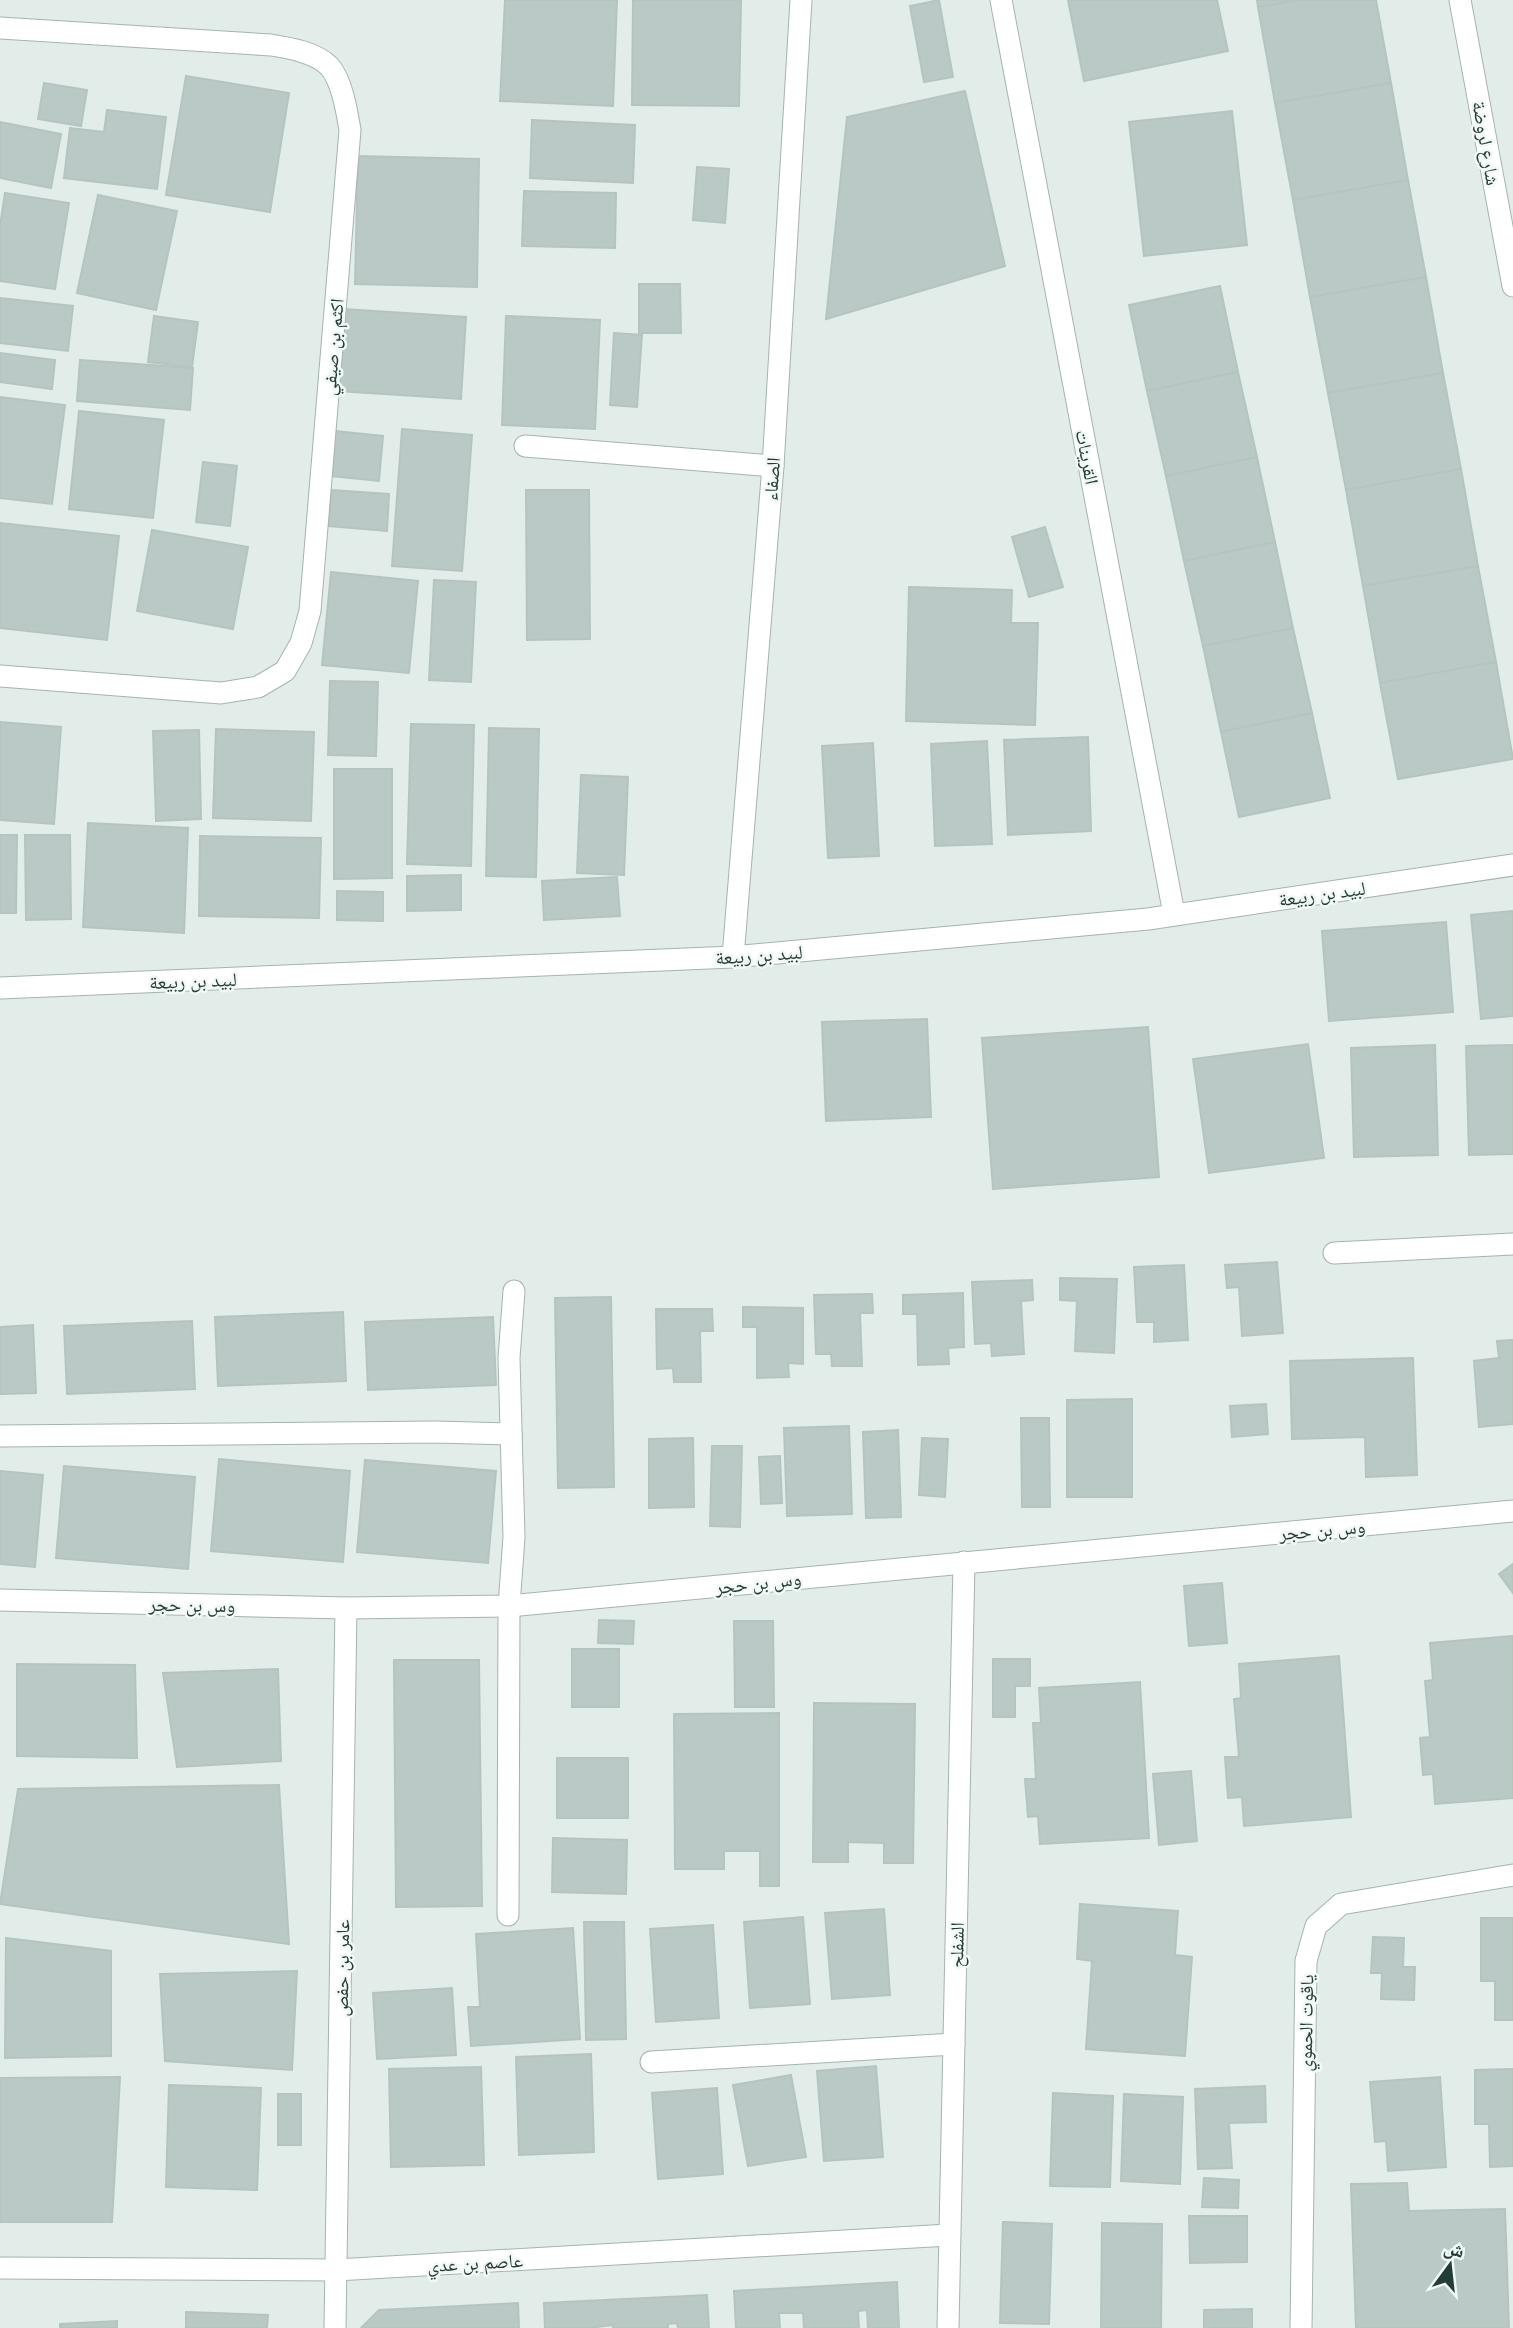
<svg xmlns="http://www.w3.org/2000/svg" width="1513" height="2328" font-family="Lato,'Noto Naskh Arabic',sans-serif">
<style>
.building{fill:#bac9c5;stroke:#b4c5c0;stroke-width:2}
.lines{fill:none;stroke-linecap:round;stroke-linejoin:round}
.lane-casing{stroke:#a5b4b0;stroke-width:23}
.street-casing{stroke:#a5b4b0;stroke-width:23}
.lane{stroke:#fff;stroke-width:21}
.street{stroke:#fff;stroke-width:21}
.labels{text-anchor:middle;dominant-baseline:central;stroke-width:5;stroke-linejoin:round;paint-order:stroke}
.street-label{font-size:19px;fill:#223c38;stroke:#f2f8f6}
</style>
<rect width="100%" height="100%" fill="#e2ece8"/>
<g class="building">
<polygon points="505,0 617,0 613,106 500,101"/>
<polygon points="633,0 741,0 739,106 632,105"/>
<polygon points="939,0 953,77 924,82 910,6"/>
<polygon points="1068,0 1217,0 1228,51 1084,81"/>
<polygon points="1257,0 1298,0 1258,7"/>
<polygon points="1298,0 1376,0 1391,83 1275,103 1258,7"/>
<polygon points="186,76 289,93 270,212 166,195"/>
<polygon points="44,83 87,90 81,126 38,119"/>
<polygon points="1391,83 1408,180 1293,200 1275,103"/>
<polygon points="965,91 1005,266 826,319 847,117"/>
<polygon points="107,110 166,117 157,189 64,178 70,128 104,132"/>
<polygon points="1232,111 1247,245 1144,256 1129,122"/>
<polygon points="532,120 635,125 633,183 530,178"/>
<polygon points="0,122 61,134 51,188 0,178"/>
<polygon points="358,156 479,159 477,287 355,284"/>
<polygon points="697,167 729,169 725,223 693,220"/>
<polygon points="1408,180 1426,277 1310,297 1293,200"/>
<polygon points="524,191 616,193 615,248 522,246"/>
<polygon points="5,193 69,203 55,289 0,281 0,226"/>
<polygon points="98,195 177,211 156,310 77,293"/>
<polygon points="1426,277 1443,373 1328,393 1310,297"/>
<polygon points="639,284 680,284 681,333 639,333"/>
<polygon points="1220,286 1238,372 1147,391 1129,305"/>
<polygon points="0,298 73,306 68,351 0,343"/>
<polygon points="343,309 466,317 461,399 338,391"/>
<polygon points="154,316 198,322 192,367 148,362"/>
<polygon points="506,316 600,320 595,429 502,425"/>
<polygon points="614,333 642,335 637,407 610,405"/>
<polygon points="0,353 55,360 52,389 0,382"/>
<polygon points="80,360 193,368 190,410 77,401"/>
<polygon points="1238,372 1257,457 1166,476 1147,391"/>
<polygon points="1443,373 1461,469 1346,490 1328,393"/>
<polygon points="0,397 65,405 52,504 0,498"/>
<polygon points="79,411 164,420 153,518 69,509"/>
<polygon points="402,429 472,435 462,571 392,566"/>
<polygon points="335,431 383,436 379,481 331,476"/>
<polygon points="1257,457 1275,542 1184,561 1166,476"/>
<polygon points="203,462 237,466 230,526 196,522"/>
<polygon points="1461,469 1478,566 1363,586 1346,490"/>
<polygon points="331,490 389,494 387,531 329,526"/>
<polygon points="526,490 589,490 590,639 527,640"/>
<polygon points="0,523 119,536 107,640 0,628"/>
<polygon points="1045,527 1063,587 1029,597 1012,537"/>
<polygon points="152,530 248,547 233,629 137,611"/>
<polygon points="1275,542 1293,628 1203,646 1184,561"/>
<polygon points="1478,566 1496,662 1380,683 1363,586"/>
<polygon points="331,572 418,581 409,673 322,665"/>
<polygon points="434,580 476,582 471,682 429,680"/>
<polygon points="909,587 1012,590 1011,623 1038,623 1035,725 906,721"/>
<polygon points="1293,628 1312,713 1221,732 1203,646"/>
<polygon points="1496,662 1513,759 1398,779 1380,683"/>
<polygon points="330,681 378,682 376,756 328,755"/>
<polygon points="1312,713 1330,798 1239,817 1221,732"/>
<polygon points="0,722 61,727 54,824 0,820"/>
<polygon points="411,724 474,725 471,866 407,864"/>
<polygon points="489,728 539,729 536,877 486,876"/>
<polygon points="216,729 314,732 311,821 213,818"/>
<polygon points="199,730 201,819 156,821 153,731"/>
<polygon points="1088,737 1091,831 1008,835 1004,740"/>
<polygon points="987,741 992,844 935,846 931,744"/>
<polygon points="873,743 879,856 828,858 822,746"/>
<polygon points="334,769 392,769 392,878 334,879"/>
<polygon points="581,775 628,777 624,875 577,873"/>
<polygon points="88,823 188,828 184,933 83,927"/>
<polygon points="0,835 17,835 16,913 0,913"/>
<polygon points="25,835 70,835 71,919 26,920"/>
<polygon points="200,836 321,838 319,918 199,916"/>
<polygon points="461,875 461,910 407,911 407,876"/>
<polygon points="617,877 620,916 544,920 542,881"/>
<polygon points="337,891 383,892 383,921 337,920"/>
<polygon points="1513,911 1513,1016 1481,1019 1471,915"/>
<polygon points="1446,922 1453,1012 1329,1021 1322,931"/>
<polygon points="927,1019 931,1117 826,1121 822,1022"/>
<polygon points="1148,1027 1159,1177 993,1189 982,1038"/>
<polygon points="1308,1044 1324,1158 1209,1173 1193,1059"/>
<polygon points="1435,1045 1438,1155 1354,1157 1351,1048"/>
<polygon points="1513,1045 1513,1154 1469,1155 1466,1046"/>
<polygon points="1277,1262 1283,1333 1242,1336 1239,1287 1227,1288 1225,1265"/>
<polygon points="1184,1265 1188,1340 1154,1342 1154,1322 1137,1322 1134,1267"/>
<polygon points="1060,1278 1117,1279 1114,1353 1075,1351 1077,1301 1060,1300"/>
<polygon points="1032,1280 1033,1300 1021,1301 1024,1354 992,1356 991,1343 975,1344 972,1282"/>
<polygon points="963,1293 964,1347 948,1348 949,1364 918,1365 917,1314 903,1314 903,1295"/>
<polygon points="872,1294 873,1313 860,1313 862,1366 832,1366 831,1354 816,1354 814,1295"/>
<polygon points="611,1297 614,1487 558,1488 555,1298"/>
<polygon points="743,1307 803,1308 803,1364 788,1363 789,1377 757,1378 757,1327 743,1327"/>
<polygon points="656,1309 712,1309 713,1331 700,1331 701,1382 674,1382 673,1368 657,1369"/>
<polygon points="343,1312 346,1381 218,1386 215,1317"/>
<polygon points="493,1317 496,1385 368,1390 365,1322"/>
<polygon points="192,1321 195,1389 67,1394 64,1326"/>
<polygon points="33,1325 36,1393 0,1394 0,1327"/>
<polygon points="1513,1340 1513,1424 1479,1427 1474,1361 1499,1358 1497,1341"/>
<polygon points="1413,1358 1417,1475 1366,1477 1365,1437 1292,1439 1290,1361"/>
<polygon points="1132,1399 1132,1497 1067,1497 1067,1400"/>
<polygon points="1266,1404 1268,1434 1232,1437 1230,1406"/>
<polygon points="1021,1418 1049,1418 1050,1507 1022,1507"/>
<polygon points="849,1426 852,1514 787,1516 784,1428"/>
<polygon points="898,1430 901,1517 866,1518 863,1432"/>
<polygon points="693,1438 694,1507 649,1508 649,1439"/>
<polygon points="922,1438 948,1439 945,1497 919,1495"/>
<polygon points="712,1446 742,1446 740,1527 710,1526"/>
<polygon points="780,1456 782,1503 761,1504 759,1457"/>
<polygon points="219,1459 350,1471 343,1562 211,1551"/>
<polygon points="365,1460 496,1471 488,1563 357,1552"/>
<polygon points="64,1466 195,1477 188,1569 56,1558"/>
<polygon points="0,1471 43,1475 35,1567 0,1564"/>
<polygon points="1513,1564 1513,1593 1499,1574"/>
<polygon points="1222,1583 1227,1643 1189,1646 1184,1586"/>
<polygon points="599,1620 634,1621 633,1644 598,1643"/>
<polygon points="734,1621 773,1621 774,1707 735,1707"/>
<polygon points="1513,1636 1513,1798 1435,1804 1433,1774 1423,1775 1420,1738 1430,1737 1425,1681 1433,1680 1430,1643"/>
<rect x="572" y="1649" width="47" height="58"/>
<polygon points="1339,1656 1351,1817 1244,1826 1242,1797 1228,1798 1225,1757 1239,1757 1234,1699 1241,1698 1239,1664"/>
<polygon points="993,1659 1030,1659 1030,1686 1015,1686 1015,1717 993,1717"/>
<polygon points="394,1660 479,1660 482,1906 396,1907"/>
<polygon points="17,1664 135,1665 137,1758 17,1756"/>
<polygon points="278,1669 281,1761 177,1767 163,1673"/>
<polygon points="1140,1682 1149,1838 1040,1844 1038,1816 1028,1817 1025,1779 1036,1779 1033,1723 1041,1723 1039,1688"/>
<polygon points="814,1703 915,1704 913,1863 884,1863 884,1843 848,1842 848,1862 813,1862"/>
<polygon points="779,1713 779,1886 760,1886 760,1851 724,1851 724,1869 675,1869 674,1714"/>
<rect x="557" y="1758" width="71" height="60"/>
<polygon points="1191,1771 1197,1841 1159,1845 1153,1774"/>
<polygon points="279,1785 289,1944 0,1904 18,1789"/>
<polygon points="553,1838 627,1840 626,1894 552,1892"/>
<polygon points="1080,1904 1178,1911 1175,1955 1192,1957 1185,2056 1086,2049 1092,1961 1077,1959"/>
<polygon points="884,1909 890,1995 832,1999 825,1913"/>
<polygon points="803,1917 810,2004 750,2008 744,1922"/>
<polygon points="1481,1918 1513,1918 1513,2020 1495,2020 1495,1981 1481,1981"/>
<polygon points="584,1922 624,1922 626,2039 586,2040"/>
<polygon points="713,1925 719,2018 656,2022 650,1929"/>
<polygon points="573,1928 580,2039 471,2046 468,2007 480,2007 476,1934"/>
<polygon points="1373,1937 1404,1938 1403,1967 1415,1967 1414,2000 1381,1999 1382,1973 1371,1973"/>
<polygon points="6,1938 111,1951 111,2056 5,2058"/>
<polygon points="297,1971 292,2070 165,2061 160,1974"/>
<polygon points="452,1988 456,2055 377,2059 373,1993"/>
<polygon points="591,2054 594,2152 519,2155 516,2057"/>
<polygon points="876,2066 883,2157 824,2161 817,2071"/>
<polygon points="481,2067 484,2165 391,2167 389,2069"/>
<polygon points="1513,2069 1513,2166 1490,2167 1489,2124 1475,2124 1475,2070"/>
<polygon points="791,2075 806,2157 748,2166 733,2085"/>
<polygon points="120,2077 112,2222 0,2222 0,2078"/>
<polygon points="1440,2077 1446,2167 1388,2171 1386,2141 1375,2142 1370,2082"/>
<polygon points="169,2085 261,2088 257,2190 166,2187"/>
<polygon points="1265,2086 1266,2122 1229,2123 1232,2168 1198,2169 1195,2089"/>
<polygon points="717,2088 723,2174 658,2179 652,2093"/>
<polygon points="1053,2093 1113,2096 1110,2187 1050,2186"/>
<rect x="278" y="2094" width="23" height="51"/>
<polygon points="1124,2094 1183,2097 1180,2184 1121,2181"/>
<polygon points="1204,2178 1239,2180 1238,2208 1202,2207"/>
<polygon points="1407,2183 1409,2211 1505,2209 1509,2328 1356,2328 1351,2184"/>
<polygon points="1189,2216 1247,2216 1247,2262 1190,2263"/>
<polygon points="1003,2222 1052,2224 1049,2324 1000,2323"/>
<polygon points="1102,2223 1162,2224 1161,2328 1101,2328"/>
<polygon points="897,2282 899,2328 868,2328 867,2310 858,2311 859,2328 804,2328 803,2313 779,2313 780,2328 736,2328 734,2291"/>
<polygon points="707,2295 709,2328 678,2328 677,2323 668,2324 668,2328 613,2328 613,2325 589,2328 545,2328 544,2303"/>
<polygon points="518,2303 519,2328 361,2328 379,2310"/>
<polygon points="1252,2309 1252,2328 1204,2328 1204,2310"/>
<polygon points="186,2312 268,2315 267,2328 186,2328"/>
<polygon points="117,2321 117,2328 60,2328 60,2324"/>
</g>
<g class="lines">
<g class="lane-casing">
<g id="lane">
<polyline points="1334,1253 1513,1244"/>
<polyline points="651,2062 954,2044"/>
</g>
</g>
<g class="street-casing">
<g id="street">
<polyline points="1001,0 1174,914"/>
<polyline points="1460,0 1513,286"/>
<path d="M0,28L271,45C289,48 315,52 329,66C342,80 347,112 350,130L310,611L301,643L285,671L258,687L221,693L0,676"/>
<polyline points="525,446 773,466"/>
<polyline points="733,957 773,466 801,0"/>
<polyline points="0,988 733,957 1148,919 1513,865"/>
<polyline points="0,1436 436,1432 511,1434"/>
<polyline points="0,1600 346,1608 509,1606 1513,1511"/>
<polyline points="508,1915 509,1606 514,1537 509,1358 514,1291"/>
<polyline points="0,2268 336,2270 949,2235"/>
<polyline points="335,2328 346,1608"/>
<polyline points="948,2328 964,1562"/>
<polyline points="1301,2328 1306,1961 1316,1926 1341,1904 1513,1875"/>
</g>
</g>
<use href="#lane" class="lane"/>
<use href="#street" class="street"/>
</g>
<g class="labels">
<g class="street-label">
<text transform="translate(1487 143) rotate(80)">شارع لروضة</text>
<text transform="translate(332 347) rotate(-85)">اكثم بن صيفي</text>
<text transform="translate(1088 457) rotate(79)">القرينات</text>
<text transform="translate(771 479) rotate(-86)">الصفاء</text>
<text transform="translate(1322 893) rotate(-8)">لبيد بن ربيعة</text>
<text transform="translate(759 954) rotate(-4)">لبيد بن ربيعة</text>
<text transform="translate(193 980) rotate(-2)">لبيد بن ربيعة</text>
<text transform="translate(1322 1529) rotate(-5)">وس بن حجر</text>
<text transform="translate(758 1582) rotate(-6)">وس بن حجر</text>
<text transform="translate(192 1604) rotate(1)">وس بن حجر</text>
<text transform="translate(956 1945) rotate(-89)">الشفلح</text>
<text transform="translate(341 1968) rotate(-89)">عامر بن حفص</text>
<text transform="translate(1305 2023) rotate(-89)">ياقوت الحموي</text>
<text transform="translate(475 2262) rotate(-3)">عاصم بن عدي</text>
</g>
</g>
<g transform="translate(1450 2265) rotate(15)" stroke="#f2f8f6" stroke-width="5" paint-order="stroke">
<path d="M0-5L12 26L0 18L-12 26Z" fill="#223c38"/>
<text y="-10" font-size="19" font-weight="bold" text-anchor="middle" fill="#223c38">ش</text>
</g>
</svg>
